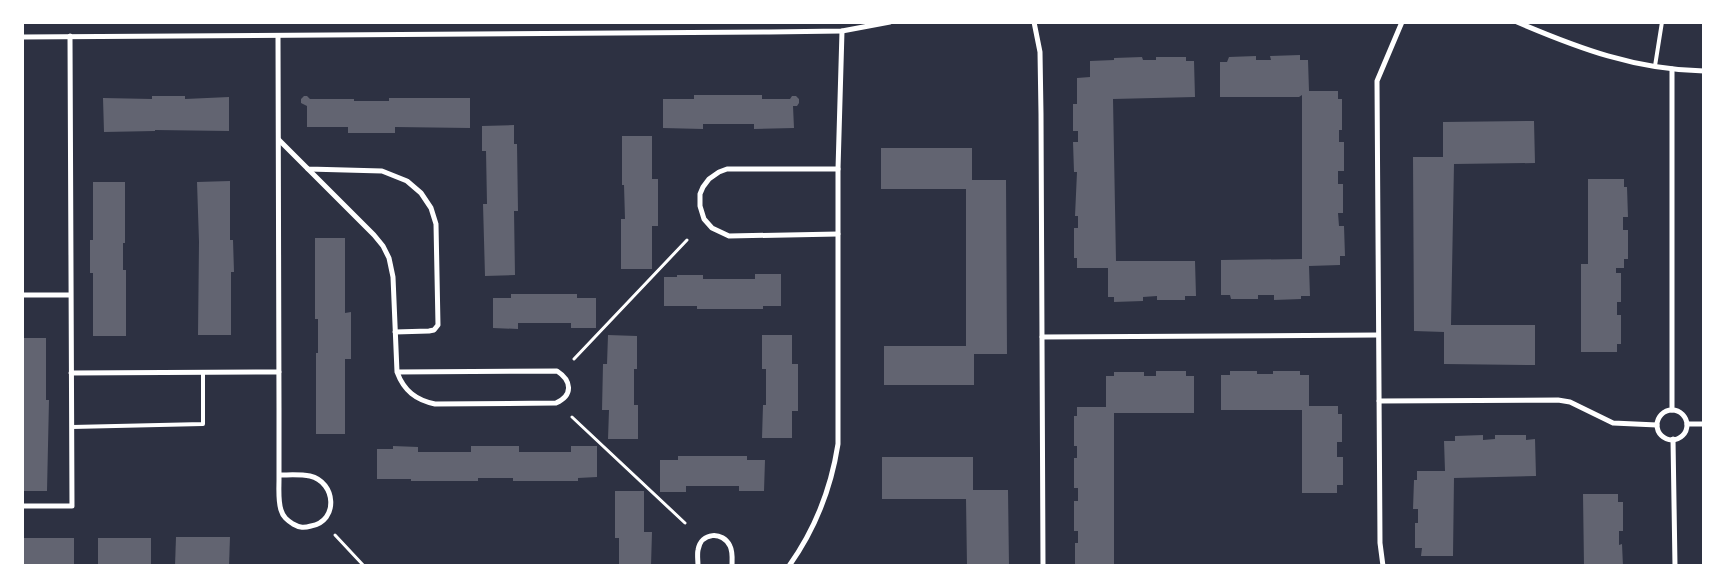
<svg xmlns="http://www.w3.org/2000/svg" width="1726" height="588" font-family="'Crimson Pro',serif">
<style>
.building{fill:#626471}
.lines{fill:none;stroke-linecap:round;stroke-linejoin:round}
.path{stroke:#fff;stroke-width:3}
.service{stroke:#fff;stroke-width:4}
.minor{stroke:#fff;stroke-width:5}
</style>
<rect width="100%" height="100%" fill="#2d3142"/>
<g class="building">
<polygon points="1300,55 1300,60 1308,60 1309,91 1338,91 1338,99 1342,99 1342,130 1339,130 1339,142 1344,142 1344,171 1338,171 1338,184 1343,184 1343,213 1338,213 1339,226 1344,226 1345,256 1340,256 1340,265 1309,266 1310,296 1301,296 1301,299 1274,300 1274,295 1258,295 1258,299 1231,299 1230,295 1221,295 1221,260 1302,259 1302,95 1299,97 1220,97 1220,62 1227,62 1229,57 1256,56 1256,60 1271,60 1270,56"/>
<polygon points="1142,57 1143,60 1156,60 1156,57 1186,57 1186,61 1194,61 1195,97 1113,99 1116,261 1195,261 1196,296 1185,296 1185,300 1157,300 1157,296 1143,297 1143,301 1114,302 1114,297 1108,297 1108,268 1077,268 1077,258 1074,258 1074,228 1078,228 1078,216 1075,216 1077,172 1074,172 1073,142 1078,142 1078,131 1073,131 1073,104 1077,104 1077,78 1090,77 1090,61 1114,60 1114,58"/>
<polygon points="694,95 762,95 762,99 790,99 792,96 796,96 799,99 799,103 797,106 793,106 794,128 754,129 754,124 703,124 703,129 663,128 663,99 694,99"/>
<polygon points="152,96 185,96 185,99 229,97 229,131 155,130 155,131 104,132 103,98 152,99"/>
<polygon points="304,96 307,96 310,99 354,99 354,101 389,101 389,98 470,98 470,128 395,127 395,133 348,133 348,127 307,127 307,106 301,103 301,99"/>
<polygon points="1534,121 1535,163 1454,164 1451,325 1535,325 1535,365 1444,364 1444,332 1414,331 1413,157 1443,157 1443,122"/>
<polygon points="514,125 514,144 517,144 518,211 514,211 515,275 485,276 483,204 487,204 486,151 482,151 482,126"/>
<polygon points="622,136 652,136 652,179 658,179 658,226 652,226 652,269 621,269 621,219 625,219 624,185 622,185"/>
<polygon points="881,148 972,148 972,180 1006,180 1007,354 974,354 974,385 884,385 884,346 966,346 966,189 881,189"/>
<polygon points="1588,179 1624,179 1624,187 1627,187 1628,217 1623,217 1623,230 1628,230 1628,259 1624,259 1624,268 1616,268 1616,273 1621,273 1621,302 1617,302 1617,315 1621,315 1621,344 1617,344 1617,352 1581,352 1581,264 1588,264"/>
<polygon points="230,181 230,240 233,240 234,272 231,272 231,335 198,335 199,242 197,182"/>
<polygon points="93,182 125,182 125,243 123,243 123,270 126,270 126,336 93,336 93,273 90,273 90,240 93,240"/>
<polygon points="315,238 345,238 345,313 351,312 351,359 345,359 345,434 316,434 316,353 318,353 318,319 315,319"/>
<polygon points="755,274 781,274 781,306 763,306 763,309 697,309 697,306 664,306 664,277 677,277 677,275 703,275 703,279 755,279"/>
<polygon points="511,294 577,294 577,298 596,298 596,328 571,328 571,323 518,323 518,329 493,328 493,298 511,298"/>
<polygon points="608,335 637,336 637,369 634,369 634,405 638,405 638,439 608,439 609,410 602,410 603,364 607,364"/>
<polygon points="762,335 792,335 792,364 798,364 798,411 792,411 792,438 762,438 763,405 766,405 766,369 762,369"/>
<polygon points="22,338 46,338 46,400 49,400 47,491 22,491"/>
<polygon points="1156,371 1186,371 1186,376 1194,376 1194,413 1114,413 1114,566 1075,566 1075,543 1078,543 1078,531 1074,531 1074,501 1078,501 1078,488 1074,488 1074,458 1077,458 1077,446 1074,446 1074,416 1077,416 1077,407 1106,407 1106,376 1114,376 1114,372 1144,372 1144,376 1156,376"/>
<polygon points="1230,371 1257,371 1257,374 1273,374 1273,371 1300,371 1300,375 1309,375 1309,406 1338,406 1338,414 1342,414 1342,442 1337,442 1337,457 1343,457 1343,485 1337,485 1337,493 1302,493 1302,410 1221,410 1221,375 1230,375"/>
<polygon points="1483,435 1483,440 1495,439 1495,435 1526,435 1526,440 1535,439 1536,476 1454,478 1453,556 1421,556 1422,548 1415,548 1415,523 1418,523 1418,509 1413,509 1414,480 1417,480 1417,471 1445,471 1444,441 1455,441 1455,436"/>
<polygon points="393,446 418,447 418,452 471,452 471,446 519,446 519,452 571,452 571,446 597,446 597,477 578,478 578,481 513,481 513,478 478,478 478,481 411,481 411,479 377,479 377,449 393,449"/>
<polygon points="678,456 747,456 747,460 765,460 764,491 739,491 739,486 686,486 686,492 660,492 660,460 678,460"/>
<polygon points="882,457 973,457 973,490 1008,490 1009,566 967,566 966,499 882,499"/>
<polygon points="615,491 644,491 644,532 652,532 651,566 619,566 619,538 615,538"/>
<polygon points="1583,494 1618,494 1618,502 1623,502 1623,531 1619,531 1619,545 1622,544 1623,566 1584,566"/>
<polygon points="176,537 230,537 229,566 175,566"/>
<rect x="22" y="538" width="52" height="28"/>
<rect x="98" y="538" width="53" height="28"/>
</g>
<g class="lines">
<g class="path">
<polyline points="574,359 687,240"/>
<polyline points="572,417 685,523"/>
<polyline points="335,535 364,566"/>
</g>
<g class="service">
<polyline points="1655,66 1662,22"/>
<polyline points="72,427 203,424 203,373"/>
</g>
<g class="minor">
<polyline points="1034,22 1040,52 1041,114 1043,566"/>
<path d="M1517,22C1578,48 1636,70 1704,71"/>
<path d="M278,36C279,160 278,284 279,408C279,432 279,456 279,480C279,489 278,501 281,510C283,517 287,520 293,524C300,528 304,528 311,526C339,521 336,482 310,476C300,474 289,475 279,475"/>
<polyline points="22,37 769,32 842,31 890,22"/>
<polyline points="1672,69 1672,410"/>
<polyline points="279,140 308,169 382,171 407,181 421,193 431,208 436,224 438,325 434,330 429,331 395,332"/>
<path d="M308,169L374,235L383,246L389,258L393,277L397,372C404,391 416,400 435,404L556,403C574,395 571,380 557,371L397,372"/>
<polyline points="838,169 727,169 719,172 709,179 703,187 700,194 700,206 704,219 712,228 729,236 838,234"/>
<polyline points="22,295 70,295"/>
<polyline points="1042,337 1378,335"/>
<polyline points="71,373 279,372"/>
<polyline points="1379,401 1558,400 1570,402 1613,423 1657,425"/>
<circle cx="1672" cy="425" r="15"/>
<polyline points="1687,424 1704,424"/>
<polyline points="1673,439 1675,566"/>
<polyline points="22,506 72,506 70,36"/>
<path d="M698,566C698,560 697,555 698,550C701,532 723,531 730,546C733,552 732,559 732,566"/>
<path d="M789,566C816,528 831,489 838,444V169L842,31"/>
<polyline points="1383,566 1380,543 1377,81 1402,22"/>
</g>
</g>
<rect width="1726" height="588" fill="none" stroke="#ffffff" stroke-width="48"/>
</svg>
